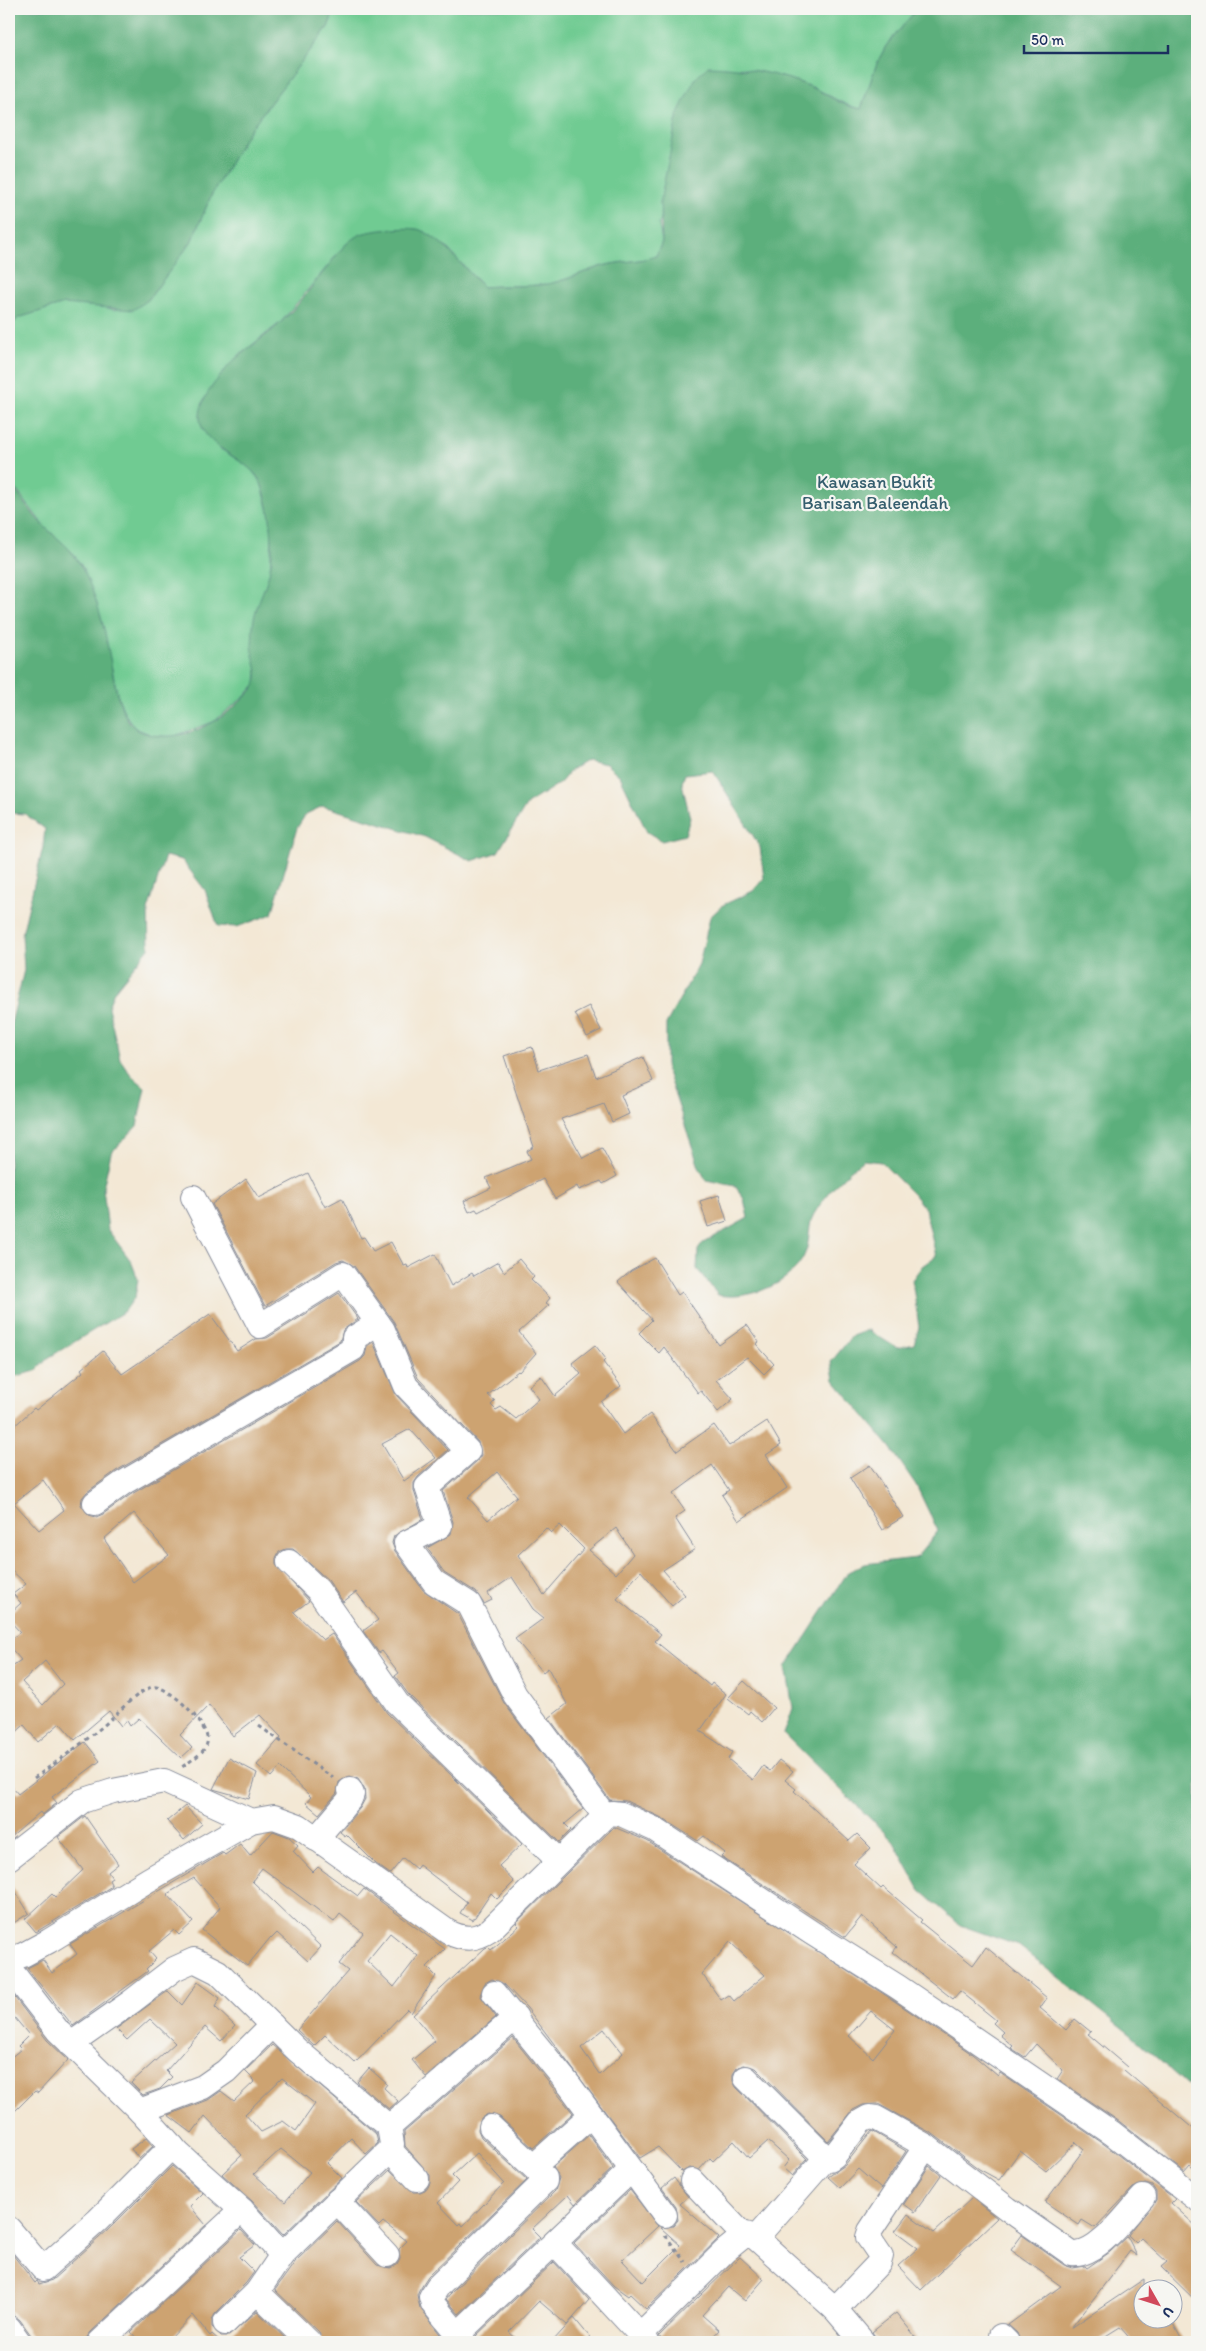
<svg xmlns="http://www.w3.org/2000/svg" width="1206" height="2351" font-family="Itim,sans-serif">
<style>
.green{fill:#70cb92;stroke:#467d78}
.forest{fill:#5caf7c;stroke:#3c6f6d}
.building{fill:#cda371;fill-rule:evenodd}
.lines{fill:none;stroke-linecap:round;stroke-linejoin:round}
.minor-casing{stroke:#878c9a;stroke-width:26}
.path{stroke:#878c9a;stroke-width:3;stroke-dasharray:4 4;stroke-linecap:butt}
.minor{stroke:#fff;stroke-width:24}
.labels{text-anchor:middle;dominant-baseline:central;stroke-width:4.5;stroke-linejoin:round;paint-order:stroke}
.park-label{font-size:18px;fill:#355e6e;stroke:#f6f6f2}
</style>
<rect width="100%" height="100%" fill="#f6f6f2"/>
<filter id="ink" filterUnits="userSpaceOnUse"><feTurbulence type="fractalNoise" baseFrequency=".02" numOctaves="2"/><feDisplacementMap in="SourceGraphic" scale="10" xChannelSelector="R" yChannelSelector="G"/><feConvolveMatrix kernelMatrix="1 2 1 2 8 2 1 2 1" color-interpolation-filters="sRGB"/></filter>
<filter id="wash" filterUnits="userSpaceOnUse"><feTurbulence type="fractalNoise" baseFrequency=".0096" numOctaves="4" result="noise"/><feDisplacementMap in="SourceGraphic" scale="20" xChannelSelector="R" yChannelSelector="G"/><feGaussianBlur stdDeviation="1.12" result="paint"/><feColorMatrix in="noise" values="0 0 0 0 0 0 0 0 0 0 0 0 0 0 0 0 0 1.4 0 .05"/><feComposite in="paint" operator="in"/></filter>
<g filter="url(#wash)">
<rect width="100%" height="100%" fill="#f3e8d5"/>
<path class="green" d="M335,9H917L886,46L877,63L861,109C839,104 831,95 812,87C789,78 764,73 740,67L659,224L662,242L656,256C638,262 621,261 603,266C585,271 568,280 548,284C526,287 505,285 483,287L447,248L432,237L346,244L281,322L237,357L203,401L219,448L249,467L261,482L270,515L272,535L270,573L264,590L252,650L257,667L256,684L243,698L213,722L172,737L152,735L135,728L125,714L118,697L102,623L83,568L72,552L44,526L19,493L9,484V329L17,318L64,304L98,305L114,310L148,300L191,242L211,196L248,132L328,27Z"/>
<g class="forest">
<polygon points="9,9 335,9 328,27 248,132 211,196 191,242 148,300 133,310 64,304 18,318 9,329"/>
<path d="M917,9H1197V2094L1130,2034L1019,1946L960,1925L920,1890L894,1842L784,1734L793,1708L786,1667L848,1572L864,1564L916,1558L938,1531L916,1485L890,1447L834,1380L831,1362L852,1336L868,1330L897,1348L914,1344L919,1327L912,1280L922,1266L936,1256L925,1209L914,1195L881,1162L863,1160C845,1174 826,1194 814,1214C808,1224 810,1240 806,1251C795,1283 749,1301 718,1295L697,1269L698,1250L703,1243L748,1218L744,1199L735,1186L706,1180L699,1167L666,1069V1024L699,964L710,917L723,905L753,891L764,878L760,847L713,771L685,774L682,783L690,818L685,835L662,841L647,832L620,776L606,764L588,760L571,770L560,783L527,804L498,852L472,861L425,837L323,806L306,814L297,828L272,914L237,927L218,926L205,890L182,860L165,856L148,910L149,948L114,991L108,1007L120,1059L131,1075L145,1087L137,1126L111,1153L103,1188L108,1230L131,1261L138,1279L135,1297L125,1311L48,1358L36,1371L9,1378V1032L24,970L22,934L43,847L45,829L25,814L9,813V484C23,497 31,514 45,527C54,536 65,543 73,554C91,577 103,619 108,648C113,670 117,718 138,730C162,742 190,735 213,722C223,717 249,696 255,685C261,673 252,659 252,647C252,640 253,632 253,625C255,607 263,594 268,577C276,552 271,507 261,483C250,457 198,448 200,415C201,404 206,395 213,385C221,376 229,363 239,356C252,345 266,336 278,325C297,308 313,284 329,265C338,253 347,240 361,234C372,230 405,227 417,229C439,234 466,271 483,287C505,285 526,287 548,284C568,280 585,271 603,266C621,261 638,262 656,256L662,242L660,202L678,113L695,79L708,66C743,67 778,73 811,87C830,95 839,105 861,109L877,63L886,46Z"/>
</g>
<g id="blocks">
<g class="building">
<polygon points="589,1006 601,1030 587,1037 575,1013"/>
<polygon points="532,1047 539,1070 588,1054 596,1077 643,1057 653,1081 621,1095 629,1114 612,1122 604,1104 561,1119 583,1158 602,1148 617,1176 603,1184 601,1181 579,1190 577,1186 555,1199 543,1179 478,1212 476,1209 469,1212 464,1201 491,1188 486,1178 531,1159 527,1151 534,1147 504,1056"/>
<path d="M308,1173L325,1207L342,1198L361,1238L364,1237L373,1251L391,1242L404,1266L407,1265L408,1268L435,1254L451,1286L472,1273L474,1276L498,1262L504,1272L519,1259L534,1277L531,1280L550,1298L546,1303L549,1305L519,1332L536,1353L519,1372L518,1371L488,1395L495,1401L491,1405L496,1410L501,1407L516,1419L539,1399L529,1386L541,1376L555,1396L581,1374L572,1363L595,1345L606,1359L603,1362L621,1386L601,1402L623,1434L650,1414L677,1451L714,1425L729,1446L767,1421L781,1445L766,1455L787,1488L739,1521L722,1495L729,1490L712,1465L673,1494L685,1511L675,1518L695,1549L663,1570L685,1595L672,1606L641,1571L617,1599L661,1634L655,1641L710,1686L712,1683L726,1694L700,1731L732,1752L728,1759L753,1780L763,1766L770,1771L779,1760L793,1771L785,1780L796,1789L794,1791L849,1841L857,1834L871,1848L854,1864L881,1889L883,1887L922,1920L920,1922L973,1965L986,1947L1047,1998L1040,2008L1066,2030L1075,2019L1091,2032L1088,2034L1127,2067L1124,2070L1197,2132V2172L1190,2165L1184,2172L1120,2122L1057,2079L1063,2070L1036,2044L1025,2057L1011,2048L1013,2046L1000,2035L1003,2032L993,2023L996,2020L960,1991L953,1999L893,1952L897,1947L862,1916L845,1937L721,1857L725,1853L704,1836L698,1841L660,1817L626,1801L610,1800L549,1718L567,1704L548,1668L543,1672L515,1639L544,1618L533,1609L512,1577L488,1593L492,1600L484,1604L476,1592L444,1572L427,1548L451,1534L453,1522L443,1491L477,1461L481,1455L478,1442L418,1378L394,1322L354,1266L343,1260L336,1262L265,1306L212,1204L246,1179L259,1198ZM497,1472L517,1496L488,1520L468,1497ZM560,1525L584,1549L544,1595L518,1555L546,1528L551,1533ZM616,1528L633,1554L616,1574L589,1550Z"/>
<polygon points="719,1195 727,1221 708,1227 700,1201"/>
<polygon points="655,1258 678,1295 682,1292 719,1345 747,1325 759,1342 756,1344 774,1364 764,1374 747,1357 716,1380 733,1399 718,1412 701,1391 698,1393 664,1347 659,1353 639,1333 652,1320 618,1282 631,1271"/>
<path d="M339,1293L358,1319L343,1330L340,1341L116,1471L87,1492L82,1498L81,1505L89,1515L96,1517L103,1514L130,1495L360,1361L365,1356L367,1346L373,1342L396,1395L448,1450L418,1477L414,1483V1491L423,1519L394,1536L392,1543L395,1551L423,1590L458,1614L504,1703L583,1809L565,1824L571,1830L559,1842L408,1694L395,1676L399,1673L382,1651L379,1653L363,1631L378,1620L356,1592L343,1602L328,1580L293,1549H286L279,1552L276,1558V1565L309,1601L294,1612L323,1640L332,1634L387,1713L522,1844L499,1866L514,1882L497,1899L491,1893L473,1920L460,1913L467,1902L419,1865L416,1869L403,1858L390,1874L376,1864L346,1834L345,1836L340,1832L360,1808L365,1799L364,1788L358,1779L350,1776L339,1782L337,1793L319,1814L306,1803L311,1797L280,1767L271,1777L257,1765L281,1737L260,1715L233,1736L209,1705L180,1735L192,1748L181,1758L139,1718L130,1726L127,1721L121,1726L109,1711L75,1740L60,1723L38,1742L24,1725L9,1739V1668L21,1660L9,1646V1642L20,1632L9,1620V1614L21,1603L13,1594L26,1584L9,1568V1431L34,1408L36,1410L83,1372L81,1369L103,1351L122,1374L210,1314L237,1351L256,1339L267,1338ZM410,1429L436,1458L404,1481L382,1444ZM43,1480L64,1510L39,1530L14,1503ZM134,1513L169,1555L133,1582L104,1539ZM45,1661L63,1684L43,1705L22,1682Z"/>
<polygon points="870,1465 903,1517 882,1530 850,1478"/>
<polygon points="744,1681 774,1708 762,1722 750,1711 748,1714 728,1698"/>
<polygon points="85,1742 100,1761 52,1797 57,1803 42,1815 40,1812 9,1839 9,1783 18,1794"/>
<polygon points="229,1758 257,1773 249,1799 213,1789"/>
<polygon points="185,1806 202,1824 184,1840 167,1821"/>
<polygon points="85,1816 118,1864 108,1872 112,1878 109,1880 112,1886 36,1932 25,1919 52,1894 55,1897 83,1870 58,1837"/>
<path d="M614,1827L647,1841L890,1998L972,2054L998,2076L1000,2073L1104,2144L1175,2199L1171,2203L1197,2227V2302L1161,2267L1167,2262L1141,2238L1136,2243L1128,2235L1156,2200V2192L1152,2186L1145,2184L1133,2188L1095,2228L1082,2220L1079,2225L1045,2202L1084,2149L1076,2142L1046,2171L1020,2151L999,2180L979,2169L933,2134L878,2104L863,2105L853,2110L828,2141L756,2068L743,2065L737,2068L733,2074V2081L736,2087L807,2159L792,2176L783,2168L789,2160L768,2141L749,2158L734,2141L713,2161L710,2158L699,2170L689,2168L682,2172L658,2147L640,2158L527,2008L504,1984L492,1979L485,1983L480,1995L496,2017L426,2077L412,2060L435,2041L413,2015L485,1948L488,1947L491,1950L519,1926L516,1923ZM730,1942L765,1975L734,2001L729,1995L721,2000L702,1974ZM871,2011L895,2030L873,2058L849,2036ZM604,2029L623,2053L600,2075L581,2048Z"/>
<path d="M273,1831L289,1837L298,1845L293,1851L313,1872L318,1867L358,1896L364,1889L445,1949L427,1967L436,1976L411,2013L407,2009L355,2063L325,2035L314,2046L297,2030L348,1971L339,1964L363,1933L340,1914L334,1922L262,1868L252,1881L321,1947L308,1961L277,1933L271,1939L270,1938L247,1966L202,1930L220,1907L194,1878L167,1894L193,1922L179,1935L174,1930L149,1951L156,1959L146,1969L148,1971L73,2026L27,1968L43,1960L52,1973L77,1954L70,1944L223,1853L225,1855L240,1844L250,1856ZM390,1933L418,1956L394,1987L367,1961Z"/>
<polygon points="9,1881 29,1913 9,1926"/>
<polygon points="198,1982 220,1998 215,2007 235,2026 221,2041 205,2027 166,2071 172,2077 160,2089 143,2095 131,2083 175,2043 150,2019 127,2040 116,2029 168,1991 182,2005"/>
<polygon points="9,1990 47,2040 68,2060 38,2093 35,2091 9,2117 9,2059 21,2049 18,2046 29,2035 9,2011"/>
<path d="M513,2038L573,2113L533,2148L500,2117L488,2114L481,2118L478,2130L481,2137L527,2180L428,2276L419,2290L417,2295L420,2308L446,2342H322L319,2332L275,2290L295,2262L337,2221L377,2265L390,2268L397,2265L400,2259L399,2249L407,2241L383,2222L379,2226L356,2202L390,2170L413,2192H420L427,2189L430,2183V2175L405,2146L404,2132ZM477,2153L504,2183L463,2226L461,2223L459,2225L438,2203L458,2182L452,2176Z"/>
<path d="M272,2045L376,2134L378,2143L366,2154L351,2138L327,2163L342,2178L283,2235L252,2201L222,2174L242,2155L205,2116L192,2133L168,2115L208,2100L221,2091L234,2101L255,2081L245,2071ZM282,2078L315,2104L296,2131L283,2121L261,2132L245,2114ZM281,2149L310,2172L285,2202L254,2174Z"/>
<polygon points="369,2068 387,2084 384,2088 398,2101 389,2109 357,2082"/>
<polygon points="872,2131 906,2151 881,2189 858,2169 840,2188 828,2177 845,2165"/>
<polygon points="589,2135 613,2168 575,2204 568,2195 532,2229 540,2237 459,2314 446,2299 449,2295 555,2191 559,2178 553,2167"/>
<polygon points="146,2138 153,2146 139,2159 131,2149"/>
<polygon points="172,2166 203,2193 190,2206 206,2225 91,2332 83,2342 36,2342 20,2320 9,2311 9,2250 35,2283 37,2281 39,2284 52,2280 108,2230"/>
<polygon points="929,2166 941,2175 915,2212 904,2204"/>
<polygon points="674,2178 688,2197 680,2204 719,2238 646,2309 630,2294 628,2296 614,2286 574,2243 630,2190 658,2226 622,2260 643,2282 680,2245 661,2228 673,2226 678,2220 676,2207 662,2188"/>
<polygon points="972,2198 997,2218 921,2290 898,2266 918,2248 895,2231 908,2214 934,2233"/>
<polygon points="241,2230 255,2245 239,2257 254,2272 246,2283 215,2314 212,2320 212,2327 221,2336 229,2336 257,2311 289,2342 221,2342 212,2334 210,2336 193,2315 167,2342 140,2342 131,2332"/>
<polygon points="1022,2235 1064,2265 1073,2268 1085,2266 1087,2268 1110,2252 1127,2236 1137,2256 1130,2251 1071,2328 1144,2279 1144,2318 1170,2318 1183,2342 1133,2342 1120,2327 1096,2342 1020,2342 1017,2333 1008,2325 1061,2286 1011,2250"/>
<polygon points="740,2257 764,2279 745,2301 728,2287 702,2315 719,2330 708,2342 663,2342 659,2336"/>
<polygon points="554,2262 589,2300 567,2325 539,2301 509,2332 520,2342 477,2342 476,2336"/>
<polygon points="896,2313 920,2342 880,2342 874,2335 872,2332"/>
<polygon points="574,2318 594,2342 552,2342"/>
</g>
</g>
</g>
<g filter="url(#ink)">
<use href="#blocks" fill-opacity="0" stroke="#878c9a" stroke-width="1"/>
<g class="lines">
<g class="minor-casing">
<g id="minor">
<polyline points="193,1197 260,1326 343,1274 383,1330 406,1386 468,1451 427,1487 440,1526 406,1543 434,1582 469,1604 515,1695 605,1816"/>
<polyline points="95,1503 123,1483 353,1349 354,1338 378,1323"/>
<polyline points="289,1562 318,1590 397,1703 559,1861"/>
<polyline points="316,1839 350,1799 352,1794 350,1790"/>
<polyline points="9,1858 82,1801 113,1791 164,1781 251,1821"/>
<path d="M9,1959L23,1955L49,1941L148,1880L251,1821L274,1817L299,1826L448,1932C464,1940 475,1940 490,1930L605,1816L612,1813L621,1814L654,1829L812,1933L898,1987L1112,2133L1197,2199"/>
<polyline points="9,1968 58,2031 140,2111 179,2154 242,2210 282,2255"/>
<polyline points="494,1993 570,2086 665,2215"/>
<polyline points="71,2044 131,2002 174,1969 194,1960 218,1972 297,2050 389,2127 392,2144 390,2150 282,2255 257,2292 225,2323"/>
<polyline points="746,2078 826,2158"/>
<polyline points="140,2111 203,2087 226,2071 272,2025"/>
<polyline points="389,2127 516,2017"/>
<polyline points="390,2150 417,2179"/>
<polyline points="534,2166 591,2115"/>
<polyline points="692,2181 743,2235"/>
<polyline points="337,2201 387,2255"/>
<polyline points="9,2229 43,2269 98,2220 172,2146"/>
<polyline points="756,2238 826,2158 830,2159 834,2156 860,2122 869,2117 876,2118 926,2146"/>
<polyline points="555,2243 647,2342"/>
<polyline points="257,2292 309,2342"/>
<path d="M835,2309L879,2263L881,2256L868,2237L870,2231L926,2146L1008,2209L1072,2254C1097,2257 1127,2214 1143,2197"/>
<polyline points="9,2328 19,2342"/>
<polyline points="459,2333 631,2170"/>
<polyline points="640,2335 725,2251 746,2234 756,2238 835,2309 863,2342"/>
<polyline points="1001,2336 1007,2342"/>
<polyline points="100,2342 242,2210"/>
<polyline points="464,2342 433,2304 431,2297 438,2286 545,2181 545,2178 491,2127"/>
</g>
</g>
<g class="path">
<polyline points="259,1726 333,1778"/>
<path d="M34,1778C57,1762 80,1745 102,1727C115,1716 136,1692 152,1687C167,1683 212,1727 207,1743C205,1753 190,1761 182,1767"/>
<polyline points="665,2235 685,2262"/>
</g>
<use href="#minor" class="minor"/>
</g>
</g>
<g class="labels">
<g class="park-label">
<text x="875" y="482">Kawasan Bukit<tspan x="875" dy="21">Barisan Baleendah</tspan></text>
</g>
</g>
<rect width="1206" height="2351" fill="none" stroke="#f6f6f2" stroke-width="30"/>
<g transform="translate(1158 2304) rotate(129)"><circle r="24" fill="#f6f6f2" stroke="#9ea6b7"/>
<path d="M0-4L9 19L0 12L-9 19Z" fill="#d1495b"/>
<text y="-8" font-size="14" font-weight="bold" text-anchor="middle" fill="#1b2f5e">U</text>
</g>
<path d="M1024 45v8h144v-8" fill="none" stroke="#1b2f5e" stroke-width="2.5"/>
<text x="1031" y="45" font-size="15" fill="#1b2f5e" stroke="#f6f6f2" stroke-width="4" paint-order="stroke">50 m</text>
</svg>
